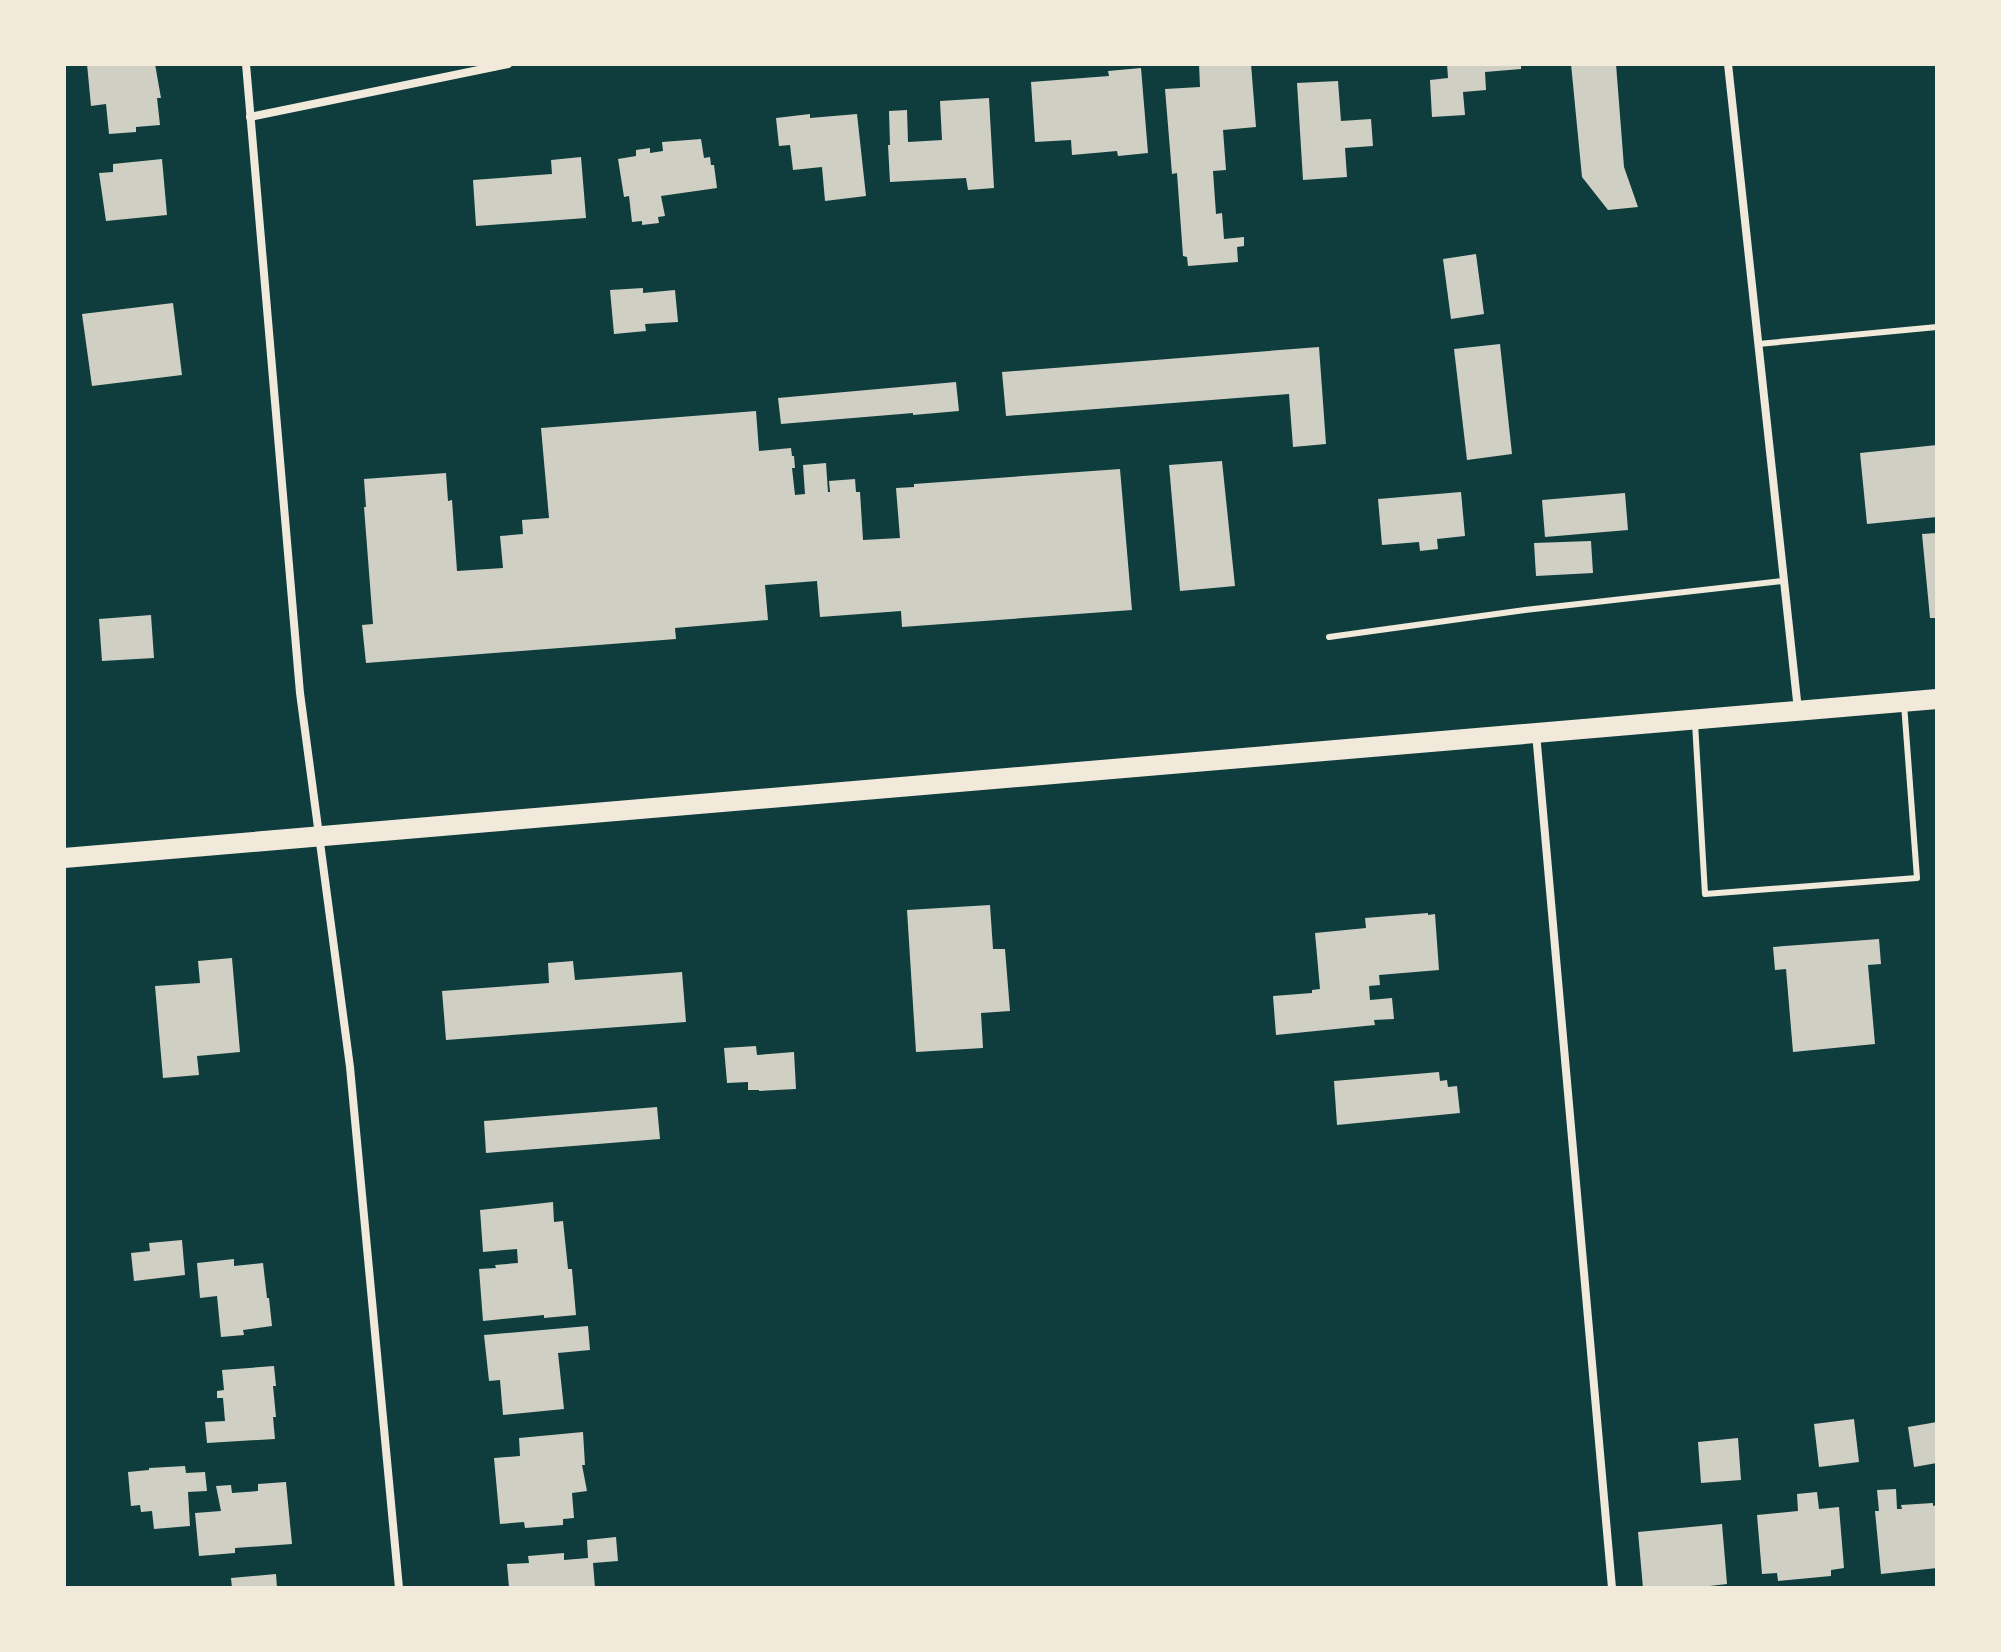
<svg xmlns="http://www.w3.org/2000/svg" width="2001" height="1652" font-family="'IBM Plex Sans',sans-serif">
<style>
.building{fill:#cfcfc3}
.lines{fill:none;stroke-linecap:round;stroke-linejoin:round}
.service{stroke:#f1e9da;stroke-width:6}
.minor{stroke:#f1e9da;stroke-width:8}
.primary{stroke:#f1e9da;stroke-width:20}
</style>
<rect width="100%" height="100%" fill="#0f3d3e"/>
<g class="building">
<polygon points="87,64 155,64 161,98 157,98 160,125 136,127 136,132 109,134 106,104 91,106"/>
<polygon points="1199,64 1251,64 1256,127 1223,130 1226,170 1213,171 1216,214 1222,213 1224,239 1244,237 1244,246 1237,247 1238,262 1188,266 1187,257 1183,256 1177,173 1172,174 1165,89 1200,87"/>
<polygon points="1447,64 1521,64 1521,69 1485,72 1486,90 1463,92 1465,115 1432,117 1430,80 1448,78"/>
<polygon points="1571,64 1616,64 1624,167 1638,207 1608,210 1582,177"/>
<polygon points="1141,68 1148,153 1118,156 1117,151 1072,155 1071,140 1035,142 1031,82 1109,76 1108,71"/>
<polygon points="1338,81 1341,121 1371,119 1373,146 1345,148 1347,177 1303,180 1297,83"/>
<polygon points="989,98 994,188 968,190 966,178 890,182 888,145 890,145 889,111 907,110 908,142 942,140 940,101"/>
<polygon points="810,114 810,118 857,114 866,196 825,201 822,167 793,170 790,145 779,146 776,118"/>
<polygon points="701,139 704,158 710,157 711,165 714,165 717,188 661,196 665,216 658,217 659,223 642,225 642,221 632,222 629,196 624,197 618,159 636,156 636,150 650,148 650,153 663,151 662,142"/>
<polygon points="581,157 586,218 476,226 473,180 552,174 551,160"/>
<polygon points="162,159 167,215 106,221 99,173 113,172 113,164"/>
<polygon points="1476,254 1484,314 1451,319 1443,259"/>
<polygon points="643,288 643,293 675,290 678,322 645,324 646,331 614,334 610,290"/>
<polygon points="173,303 182,375 92,386 82,314"/>
<polygon points="1500,344 1512,454 1467,460 1454,349"/>
<polygon points="1319,347 1326,444 1293,447 1289,394 1006,416 1002,372"/>
<polygon points="956,382 959,411 913,415 913,413 781,424 778,398"/>
<polygon points="756,411 759,451 791,448 792,456 794,456 795,468 792,468 795,495 805,494 803,465 826,463 828,492 830,492 829,481 855,479 856,492 860,492 863,540 900,538 896,488 914,487 914,484 1120,469 1132,610 902,627 901,611 820,617 817,581 765,585 768,620 675,628 676,639 366,663 362,625 373,624 364,507 366,507 364,479 446,473 448,501 452,500 457,571 503,568 500,536 523,534 522,520 549,518 541,428"/>
<polygon points="1937,445 1937,517 1867,524 1860,453"/>
<polygon points="1222,461 1235,586 1180,591 1169,465"/>
<polygon points="1461,492 1465,536 1437,539 1438,549 1420,551 1419,542 1382,545 1378,499"/>
<polygon points="1625,493 1628,530 1545,537 1542,500"/>
<polygon points="1937,533 1937,618 1930,618 1922,534"/>
<polygon points="1591,541 1593,573 1536,576 1534,543"/>
<polygon points="151,615 154,658 102,661 99,619"/>
<polygon points="990,905 993,949 1005,949 1010,1011 981,1013 983,1048 916,1052 907,910"/>
<polygon points="1428,913 1428,915 1435,914 1439,970 1379,975 1380,985 1369,986 1370,1000 1392,998 1394,1019 1374,1020 1375,1025 1276,1035 1273,996 1312,993 1312,990 1320,989 1315,933 1366,928 1365,918"/>
<polygon points="1879,939 1881,964 1868,965 1875,1044 1793,1052 1786,969 1775,970 1773,947"/>
<polygon points="232,958 240,1052 197,1056 199,1075 163,1078 155,986 200,983 198,961"/>
<polygon points="573,961 575,980 682,972 686,1022 446,1040 442,991 549,983 548,963"/>
<polygon points="756,1046 757,1055 794,1052 796,1089 759,1091 759,1090 748,1090 748,1082 727,1083 724,1048"/>
<polygon points="1439,1072 1440,1081 1447,1080 1448,1087 1457,1086 1460,1113 1337,1125 1334,1081"/>
<polygon points="657,1107 660,1139 486,1153 484,1121"/>
<polygon points="553,1202 554,1222 563,1221 568,1269 572,1269 576,1315 544,1318 544,1315 483,1321 479,1269 496,1268 495,1265 518,1263 517,1249 483,1252 480,1210"/>
<polygon points="182,1240 185,1275 134,1281 131,1253 150,1251 149,1243"/>
<polygon points="234,1259 234,1266 263,1263 267,1298 269,1298 272,1326 243,1330 244,1335 221,1337 217,1296 200,1298 197,1263"/>
<polygon points="588,1326 590,1350 558,1353 564,1409 503,1415 500,1380 489,1381 484,1335"/>
<polygon points="274,1366 276,1386 273,1386 276,1417 273,1417 275,1439 207,1443 205,1422 225,1421 223,1398 217,1398 217,1391 224,1390 222,1370"/>
<polygon points="1854,1419 1859,1462 1819,1467 1814,1424"/>
<polygon points="1937,1422 1937,1463 1914,1467 1908,1427"/>
<polygon points="583,1432 585,1465 582,1465 587,1491 572,1493 574,1518 563,1519 563,1525 525,1528 524,1522 500,1524 494,1458 520,1456 519,1438"/>
<polygon points="1738,1438 1741,1480 1701,1483 1698,1442"/>
<polygon points="185,1466 186,1473 205,1472 207,1491 188,1492 190,1526 154,1529 152,1511 141,1512 140,1505 131,1506 128,1472 149,1470 149,1468"/>
<polygon points="286,1482 292,1544 235,1548 235,1553 199,1556 195,1513 221,1511 216,1486 231,1485 232,1493 258,1491 258,1484"/>
<polygon points="1896,1489 1897,1509 1902,1509 1901,1505 1933,1503 1933,1506 1937,1505 1937,1568 1881,1574 1875,1511 1879,1511 1877,1490"/>
<polygon points="1817,1492 1819,1509 1839,1507 1844,1568 1831,1570 1831,1576 1778,1581 1777,1573 1762,1574 1757,1515 1798,1511 1797,1494"/>
<polygon points="1722,1524 1727,1584 1692,1588 1643,1588 1638,1532"/>
<polygon points="616,1537 618,1561 593,1563 595,1588 509,1588 507,1564 529,1563 528,1556 564,1553 564,1560 588,1558 587,1540"/>
<polygon points="276,1574 277,1588 232,1588 231,1578"/>
</g>
<g class="lines">
<g class="service">
<polyline points="1758,344 1937,327"/>
<polyline points="1329,637 1525,610 1783,581"/>
<polyline points="1695,723 1705,894 1917,878 1904,704"/>
</g>
<g class="minor">
<polyline points="246,64 300,693 350,1067 399,1588"/>
<polyline points="1728,64 1798,710"/>
<polyline points="250,117 508,64"/>
<polyline points="1536,733 1612,1588"/>
</g>
<polyline class="primary" points="64,858 1937,699"/>
</g>
<rect width="2001" height="1652" fill="none" stroke="#f1e9da" stroke-width="132"/>
</svg>
